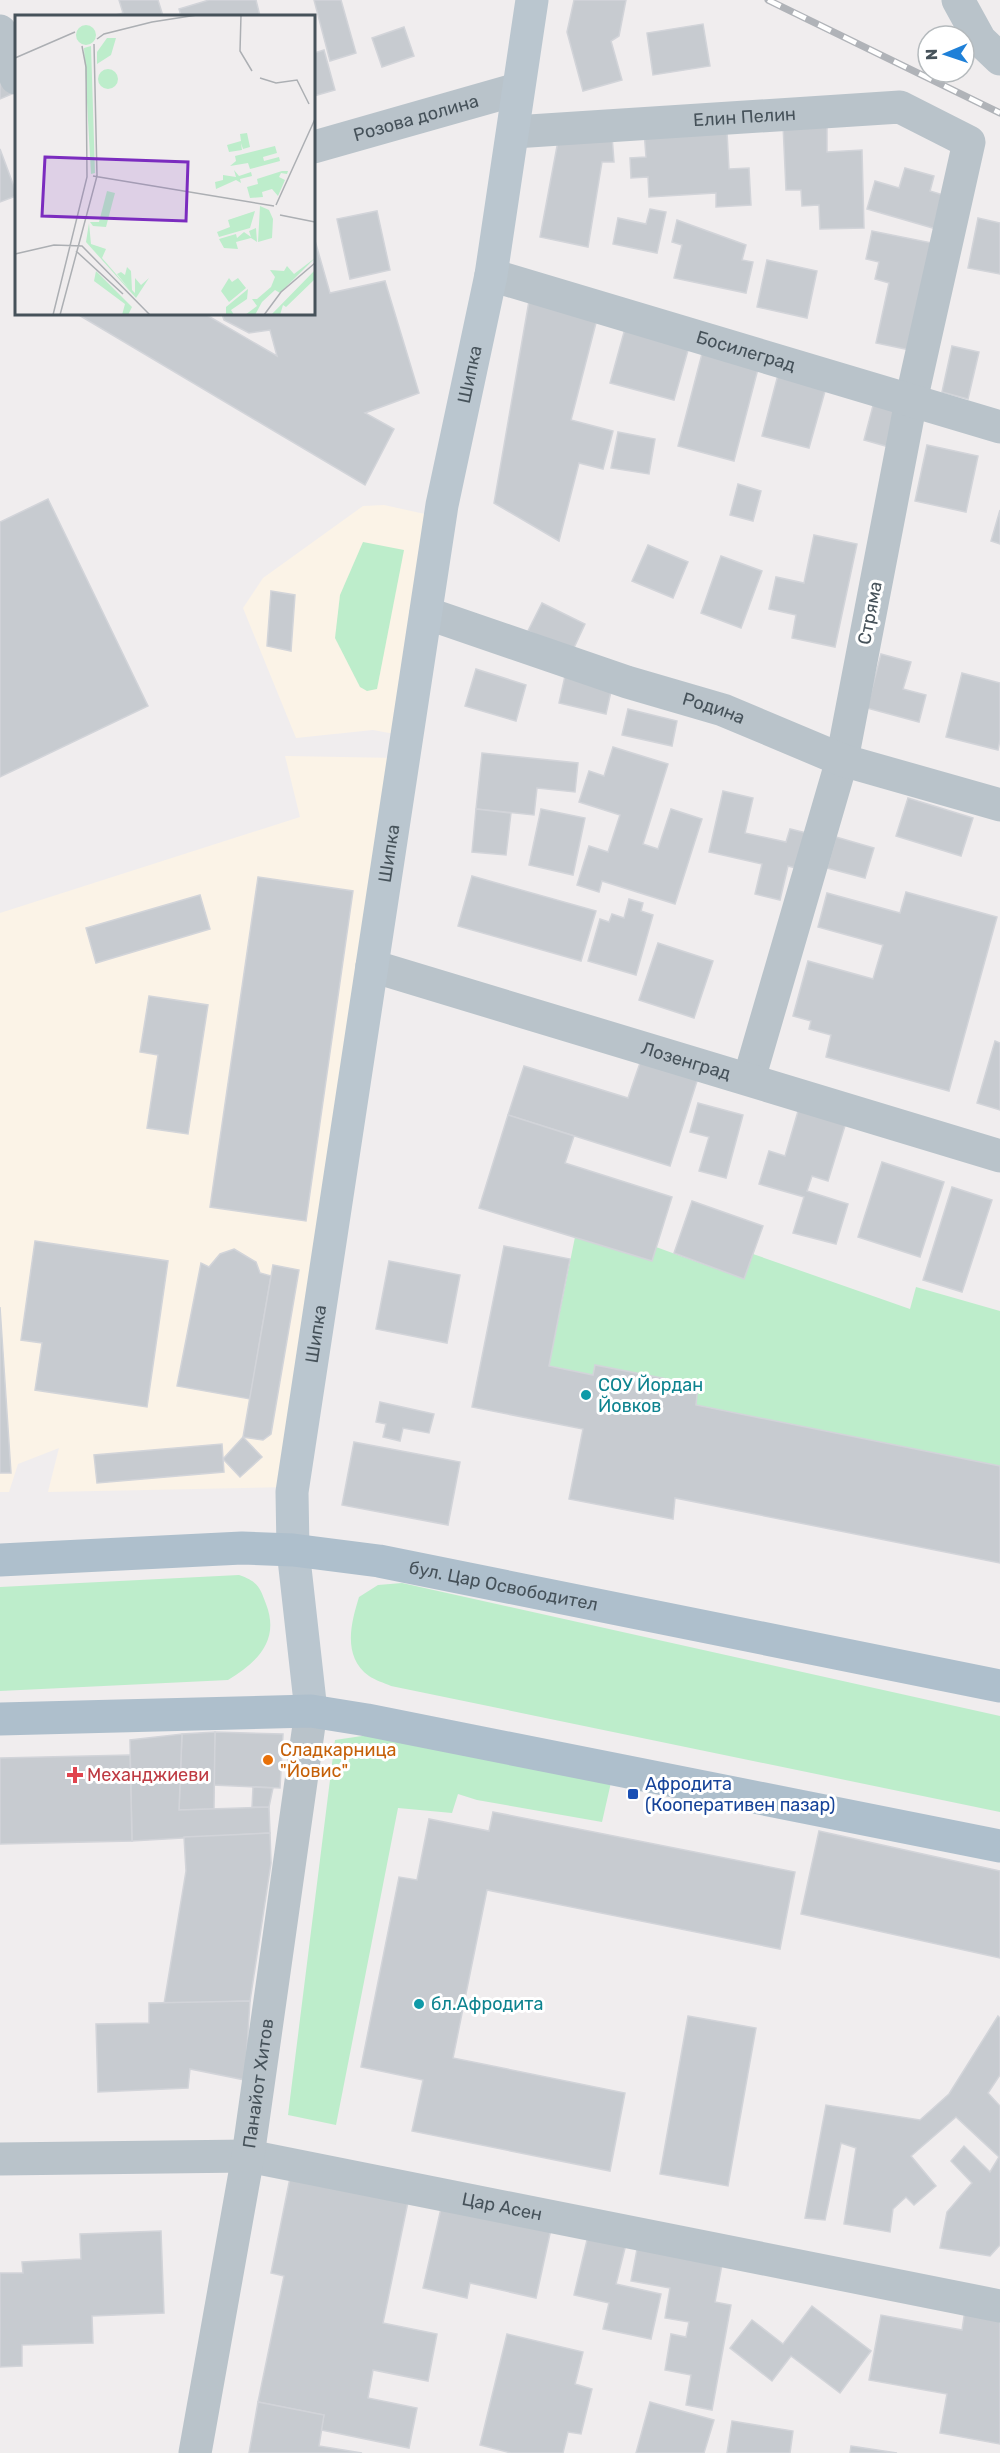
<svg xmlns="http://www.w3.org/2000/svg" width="1000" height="2453" font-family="Rubik,sans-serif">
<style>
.commercial{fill:#fbf3e7}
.green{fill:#bdedcb}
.building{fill:#c7cbd0;stroke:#d2d4d9;stroke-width:1.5}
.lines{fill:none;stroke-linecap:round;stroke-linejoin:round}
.minor{stroke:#b9c3ca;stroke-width:33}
.tertiary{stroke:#b9c3ca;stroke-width:33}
.secondary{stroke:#bac6cf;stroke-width:33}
.primary{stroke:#aebfcc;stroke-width:33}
.rail-casing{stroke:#b0b3b8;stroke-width:7}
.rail{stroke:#fff;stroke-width:4.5;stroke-dasharray:14;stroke-linecap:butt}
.culture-dot{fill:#0f9aa8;stroke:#fff;stroke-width:2}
.food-dot{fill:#e8710a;stroke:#fff;stroke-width:2}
.health-dot{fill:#e0444e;stroke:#fff;stroke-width:2}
.transit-dot{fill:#1a4fb4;stroke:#fff;stroke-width:2}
.labels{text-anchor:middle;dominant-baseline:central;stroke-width:6;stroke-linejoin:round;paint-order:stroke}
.street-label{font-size:18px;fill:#46525a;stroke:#fff}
.culture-label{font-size:18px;fill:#0d838f;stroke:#fff;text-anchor:start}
.food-label{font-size:18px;fill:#c56008;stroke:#fff;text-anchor:start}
.health-label{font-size:18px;fill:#be3a42;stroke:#fff;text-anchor:start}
.transit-label{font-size:18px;fill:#164399;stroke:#fff;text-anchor:start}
.inset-road{fill:none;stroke:#acafb3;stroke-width:1.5}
.view{fill:#7b2cbf;fill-opacity:0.15;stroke:#7b2cbf;stroke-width:3}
.inset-edge{fill:none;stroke:#46525a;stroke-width:3}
</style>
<rect width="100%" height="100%" fill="#f0edee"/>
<g class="commercial">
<polygon points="384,505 434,516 400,735 373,730 296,738 243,608 263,578 363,506"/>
<polygon points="285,756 399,758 288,1487 48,1492 59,1448 18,1464 9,1492 0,1492 0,913 300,817"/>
</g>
<g class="green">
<polygon points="363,542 404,550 377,689 367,691 360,687 335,638 340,595"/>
<polygon points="575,1237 652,1261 656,1247 744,1279 753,1254 910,1309 916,1287 1000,1311 1000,1466 696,1405 698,1385 595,1365 593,1375 549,1366"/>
<path d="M239,1575C257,1581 260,1587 266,1604C280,1640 258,1662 228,1680L0,1691V1587Z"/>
<path d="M402,1583L1000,1716V1812L391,1686C384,1683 375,1680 369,1676C342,1656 351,1623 359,1597L378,1585Z"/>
<polygon points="382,1733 612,1778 602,1822 477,1800 458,1794 452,1813 398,1808 336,2125 288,2115 335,1740"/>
</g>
<g class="building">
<polygon points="119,0 158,0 163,16 112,16 123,13"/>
<polygon points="209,0 256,0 260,16 181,16 179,9"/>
<polygon points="314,0 341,0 356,53 330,61"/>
<polygon points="574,0 626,0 619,36 611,41 622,80 583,91 567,32"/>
<polygon points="703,24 710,66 653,75 647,33"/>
<polygon points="404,27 414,56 382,67 372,38"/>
<polygon points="324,50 335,90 314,96 314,53"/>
<polygon points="0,56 14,93 0,99"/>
<polygon points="827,123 827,152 862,150 864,228 820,229 819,205 802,206 801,190 786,190 783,125"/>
<polygon points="644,131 727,132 729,169 749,168 751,205 716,207 716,193 649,197 648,177 631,178 630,158 646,157"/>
<polygon points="612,136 614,162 602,162 588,247 540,237 558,141"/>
<polygon points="0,149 16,192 16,196 0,202"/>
<polygon points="905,168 934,176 930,191 953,198 943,231 867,209 875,181 899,188"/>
<polygon points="650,209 666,212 657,253 613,244 618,218 646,224"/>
<polygon points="377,211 390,270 350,279 337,219"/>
<polygon points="978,218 1000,223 1000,274 968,268"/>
<polygon points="677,220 746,245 742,260 753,262 746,293 674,278 682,245 672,242"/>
<polygon points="872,231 937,244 915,351 876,343 889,283 875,279 879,262 866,259"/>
<polygon points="314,237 330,293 385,281 419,393 365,413 394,429 365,485 77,314 205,314 277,356 270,330 249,333 224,320 222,314 314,314"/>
<polygon points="767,260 817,271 807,318 757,307"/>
<polygon points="529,301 597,319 571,420 613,431 603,469 579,463 559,541 494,503"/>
<polygon points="626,325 690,343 674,400 610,383"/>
<polygon points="952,346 979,352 968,399 942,392"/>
<polygon points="703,350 759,365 734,461 678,446"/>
<polygon points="779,371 827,384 809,448 762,436"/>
<polygon points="875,398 900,405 889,447 864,440"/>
<polygon points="618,432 655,439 649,474 611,468"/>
<polygon points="927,445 978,456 966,512 915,501"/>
<polygon points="738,484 761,491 753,521 730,515"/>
<polygon points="48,499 148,706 0,777 0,522"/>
<polygon points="1000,510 1000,544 991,541"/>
<polygon points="814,535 857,544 835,647 792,638 796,615 769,609 776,577 804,583"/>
<polygon points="648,545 688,562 673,598 632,581"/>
<polygon points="721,556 762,571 741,628 701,613"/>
<polygon points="271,591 295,595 291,651 267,646"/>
<polygon points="542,603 585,624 572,652 528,631"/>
<polygon points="881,654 911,662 903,689 926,695 919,722 867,708"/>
<polygon points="476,669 526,685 516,721 465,706"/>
<polygon points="962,673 1000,683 1000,740 998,750 946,737"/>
<polygon points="565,676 612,687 606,714 559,703"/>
<polygon points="628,709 677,721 672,746 622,735"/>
<polygon points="613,747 668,764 643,844 658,849 671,809 702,819 675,904 602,881 599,892 577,885 589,846 608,852 620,815 579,802 589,771 604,776"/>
<polygon points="482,753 578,763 575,792 537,788 534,815 476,809"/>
<polygon points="723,791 753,798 745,833 786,842 790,829 815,835 807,871 788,866 780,900 755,894 762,864 709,852"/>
<polygon points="908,798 973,818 961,856 896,836"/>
<polygon points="476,809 511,813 506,855 472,852"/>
<polygon points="541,809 585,818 573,875 529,865"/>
<polygon points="836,837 874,848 865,878 827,868"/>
<polygon points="472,876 596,911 581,961 458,926"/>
<polygon points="258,877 353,891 306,1221 210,1207"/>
<polygon points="906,892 997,917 949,1091 826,1057 831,1035 809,1029 811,1021 793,1016 808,961 873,979 883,945 818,927 827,893 900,913"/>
<polygon points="200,895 210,929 96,963 86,928"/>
<polygon points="629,899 643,903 641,911 653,915 636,975 588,961 600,919 609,922 612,914 624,918"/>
<polygon points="658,943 713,961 694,1018 639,1000"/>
<polygon points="149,996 208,1005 188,1134 147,1128 158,1055 140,1052"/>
<polygon points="995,1041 1000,1043 1000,1110 977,1103"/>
<polygon points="641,1060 698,1078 670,1166 508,1115 524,1066 628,1098"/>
<polygon points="801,1101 848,1116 828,1181 812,1176 807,1191 848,1204 836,1244 793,1233 804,1197 759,1184 769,1151 785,1156"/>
<polygon points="698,1103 743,1115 726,1178 699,1171 709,1137 690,1132"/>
<polygon points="508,1115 574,1136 565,1163 672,1197 652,1261 479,1208"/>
<polygon points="882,1162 944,1182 920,1257 858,1237"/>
<polygon points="952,1187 992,1200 962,1292 923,1280"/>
<polygon points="692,1201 763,1226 744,1279 674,1253"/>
<polygon points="35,1241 168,1261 147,1407 35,1390 42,1343 21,1340"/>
<polygon points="504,1246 570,1259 549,1366 593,1375 595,1365 698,1385 696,1405 1000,1466 1000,1563 675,1498 673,1519 569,1499 583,1429 472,1407"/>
<polygon points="234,1249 256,1262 260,1273 271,1276 250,1399 177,1386 201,1263 209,1267 220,1254"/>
<polygon points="389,1261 460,1275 447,1343 376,1329"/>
<polygon points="273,1265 299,1270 271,1434 263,1440 243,1437"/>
<polygon points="0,1307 11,1473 0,1473"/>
<polygon points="380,1402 434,1414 429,1433 403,1428 400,1441 383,1437 386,1424 376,1422"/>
<polygon points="243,1437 262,1457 240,1477 223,1459"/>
<polygon points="354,1442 460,1462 448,1525 342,1505"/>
<polygon points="222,1444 224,1472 97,1483 94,1455"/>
<polygon points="215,1732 283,1734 280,1788 213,1785"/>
<polygon points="215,1732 214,1809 179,1810 182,1734"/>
<polygon points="182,1734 179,1810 269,1807 270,1833 132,1841 130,1740"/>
<polygon points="130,1755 132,1841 0,1844 0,1758"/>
<polygon points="253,1787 273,1788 269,1807 252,1807"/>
<polygon points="493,1812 795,1872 780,1949 487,1890 453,2058 625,2093 610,2171 412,2131 423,2080 361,2067 399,1877 417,1880 429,1819 489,1831"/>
<polygon points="819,1831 1000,1871 1000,1958 801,1914"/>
<polygon points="270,1833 271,1863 250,2001 164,2004 186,1871 184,1837"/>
<polygon points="250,2001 245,2080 190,2069 188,2088 98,2092 96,2024 149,2023 149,2003"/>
<polygon points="688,2016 756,2028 728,2186 660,2174"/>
<polygon points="998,2016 1000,2018 1000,2075 988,2093 1000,2106 1000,2245 990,2256 940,2248 947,2212 972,2183 951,2161 964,2146 990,2172 999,2157 956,2117 911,2156 936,2186 914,2205 906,2197 893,2209 890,2232 844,2224 856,2148 841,2143 825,2220 805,2218 826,2105 920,2120 949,2094"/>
<polygon points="291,2173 409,2197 383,2323 437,2334 428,2381 373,2370 368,2398 417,2408 409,2448 321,2430 324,2415 258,2402 284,2276 271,2273"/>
<polygon points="442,2204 551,2229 536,2298 470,2283 467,2298 423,2288"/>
<polygon points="161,2231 164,2313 92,2316 93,2343 22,2345 22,2366 0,2367 0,2273 23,2273 22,2262 81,2259 80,2234"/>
<polygon points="588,2236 626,2244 616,2284 661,2294 651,2339 603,2329 609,2303 574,2295"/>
<polygon points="638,2244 723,2259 715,2302 731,2305 712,2410 686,2405 691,2375 665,2370 671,2334 686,2337 689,2322 665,2318 670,2288 631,2281"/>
<polygon points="966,2303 1000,2309 1000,2444 940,2433 947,2394 869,2380 881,2315 962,2330"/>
<polygon points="812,2306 871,2351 840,2393 791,2356 772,2381 730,2348 752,2320 783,2344"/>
<polygon points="507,2334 583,2352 575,2384 592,2389 581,2434 568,2432 563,2453 511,2453 480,2445"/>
<polygon points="258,2402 324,2415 319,2446 362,2453 249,2453"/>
<polygon points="650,2402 714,2420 704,2453 636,2453"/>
<polygon points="732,2421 793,2431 790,2453 727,2453"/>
<polygon points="851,2446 897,2453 850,2453"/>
</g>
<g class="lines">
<g class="minor">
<polyline points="958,0 980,40 1000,59"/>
<polyline points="0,31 16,78"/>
<path id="s1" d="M514,132L900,107L969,142L911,401L842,760L749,1079"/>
<path id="s2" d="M314,147L518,89"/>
<path id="s3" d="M491,275L1000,427"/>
<path id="s4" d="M426,613L627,682L723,710L842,760L1000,805"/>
<path id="s5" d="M372,966L1000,1156"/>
<path id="s6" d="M0,2159L248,2156L1000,2306"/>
</g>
<path class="tertiary" id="s7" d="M195,2453L248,2156L311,1711"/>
<path class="secondary" id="s8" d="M311,1711L293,1550L292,1492L442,505L491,275L532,0"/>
<g class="primary">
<path id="s9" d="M0,1560L242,1548L293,1550L379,1561L1000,1686"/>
<polyline points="0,1719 311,1711 367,1720 1000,1846"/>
</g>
<g class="rail-casing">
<polyline id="rail" points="768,0 1000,113"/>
</g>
<use href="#rail" class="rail"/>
</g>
<g class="culture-dot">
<circle cx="586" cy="1395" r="6"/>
<circle cx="419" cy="2004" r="6"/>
</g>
<circle class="food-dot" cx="268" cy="1760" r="6"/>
<path class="health-dot" d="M72 1766h6v6h6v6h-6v6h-6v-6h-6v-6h6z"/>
<rect class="transit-dot" x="627" y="1788" width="12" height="12" rx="3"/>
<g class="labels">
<g class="street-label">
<text stroke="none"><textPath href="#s1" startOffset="231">Елин Пелин</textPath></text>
<text stroke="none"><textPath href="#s2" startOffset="106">Розова долина</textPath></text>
<text stroke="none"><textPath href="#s3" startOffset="266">Босилеград</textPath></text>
<text stroke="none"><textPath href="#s8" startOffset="1352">Шипка</textPath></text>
<text transform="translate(870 613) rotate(-79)">Стряма</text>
<text stroke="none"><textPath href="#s4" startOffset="303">Родина</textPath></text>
<text stroke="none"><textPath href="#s8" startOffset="866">Шипка</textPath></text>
<text stroke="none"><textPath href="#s5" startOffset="328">Лозенград</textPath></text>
<text stroke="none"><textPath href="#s8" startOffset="380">Шипка</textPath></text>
<text stroke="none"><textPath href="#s9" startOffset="507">бул. Цар Освободител</textPath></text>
<text stroke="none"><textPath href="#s7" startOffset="375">Панайот Хитов</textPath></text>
<text stroke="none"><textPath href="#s6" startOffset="507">Цар Асен</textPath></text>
</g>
<g class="culture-label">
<text x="598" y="1385">СОУ Йордан<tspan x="598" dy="21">Йовков</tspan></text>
<text x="431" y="2004">бл.Афродита</text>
</g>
<g class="food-label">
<text x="280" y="1750">Сладкарница<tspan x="280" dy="21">"Йовис"</tspan></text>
</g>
<g class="health-label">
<text x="87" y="1775">Механджиеви</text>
</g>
<g class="transit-label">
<text x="645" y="1784">Афродита<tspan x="645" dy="21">(Кооперативен пазар)</tspan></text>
</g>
</g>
<g transform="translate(15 15)">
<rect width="300" height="300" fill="#f0edee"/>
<path d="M61 20a10 10 0 1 1 20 0a10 10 0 1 1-20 0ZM92,23H101L96,40L82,49V37ZM76,31L80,158L76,159L69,33ZM83 64a10 10 0 1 1 20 0a10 10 0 1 1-20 0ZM232,118L235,132L228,134L226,128L227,135L214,137L212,130L226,126L225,119ZM260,131L262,138L248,142L249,146L264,142L265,146L235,154L233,148L215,151L221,146L220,141ZM219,155L224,161L236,157L237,161L225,164L226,168L221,165L201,174L200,167L208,165V160L221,162ZM267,156H273L272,159L266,158L264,162L270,165L263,181L257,174L247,177L248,182L235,183L232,172L243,169L242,164ZM92,176L100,178L91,212L78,211L75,207H84ZM245,191L254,195L258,204L257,223L243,227ZM240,196L235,213L204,222L202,217L215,212L213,205ZM74,208L76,229L91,234L87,243L114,274L102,259L106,257L110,260L112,252L116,256L117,275L120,278V263L126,270L134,263L121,283L71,227ZM241,213L242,227L236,223L221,227L223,234L209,233L204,224L221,219L222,223L229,217L236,222L234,216ZM300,243L265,278L260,275L247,287L240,300H230L242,291L237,284H242L256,272L260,262L255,255L269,256L272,251L279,259ZM300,255V264L271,292L268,290L265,300H256ZM81,256L117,292L113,300H107L110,289L79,266ZM214,263L217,267L223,263L231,273L214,287L206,276ZM233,274L232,284L216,295L219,300H211V292Z" fill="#bdedcb"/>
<path class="inset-road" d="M226,0L225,36L237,56M82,24L89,19L137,7L182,0M0,43L60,17M245,63L261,68L282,65L294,89M78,161L259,191M261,190L300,104M265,200L300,207M61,236L108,279M0,239L39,230L67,231L135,300M38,300L72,162L71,52L67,31M45,300L82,161L79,29M249,300L266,277L300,248"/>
<path class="view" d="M30,142L173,147L171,206L27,201Z"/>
<rect width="300" height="300" class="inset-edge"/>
</g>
<g transform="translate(946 54) rotate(268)"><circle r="28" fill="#ffffff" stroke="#b5babd" stroke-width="1.5"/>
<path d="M0-4.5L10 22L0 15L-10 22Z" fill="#1f80d8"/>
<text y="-9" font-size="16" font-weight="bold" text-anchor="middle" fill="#46525a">N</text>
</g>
</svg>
